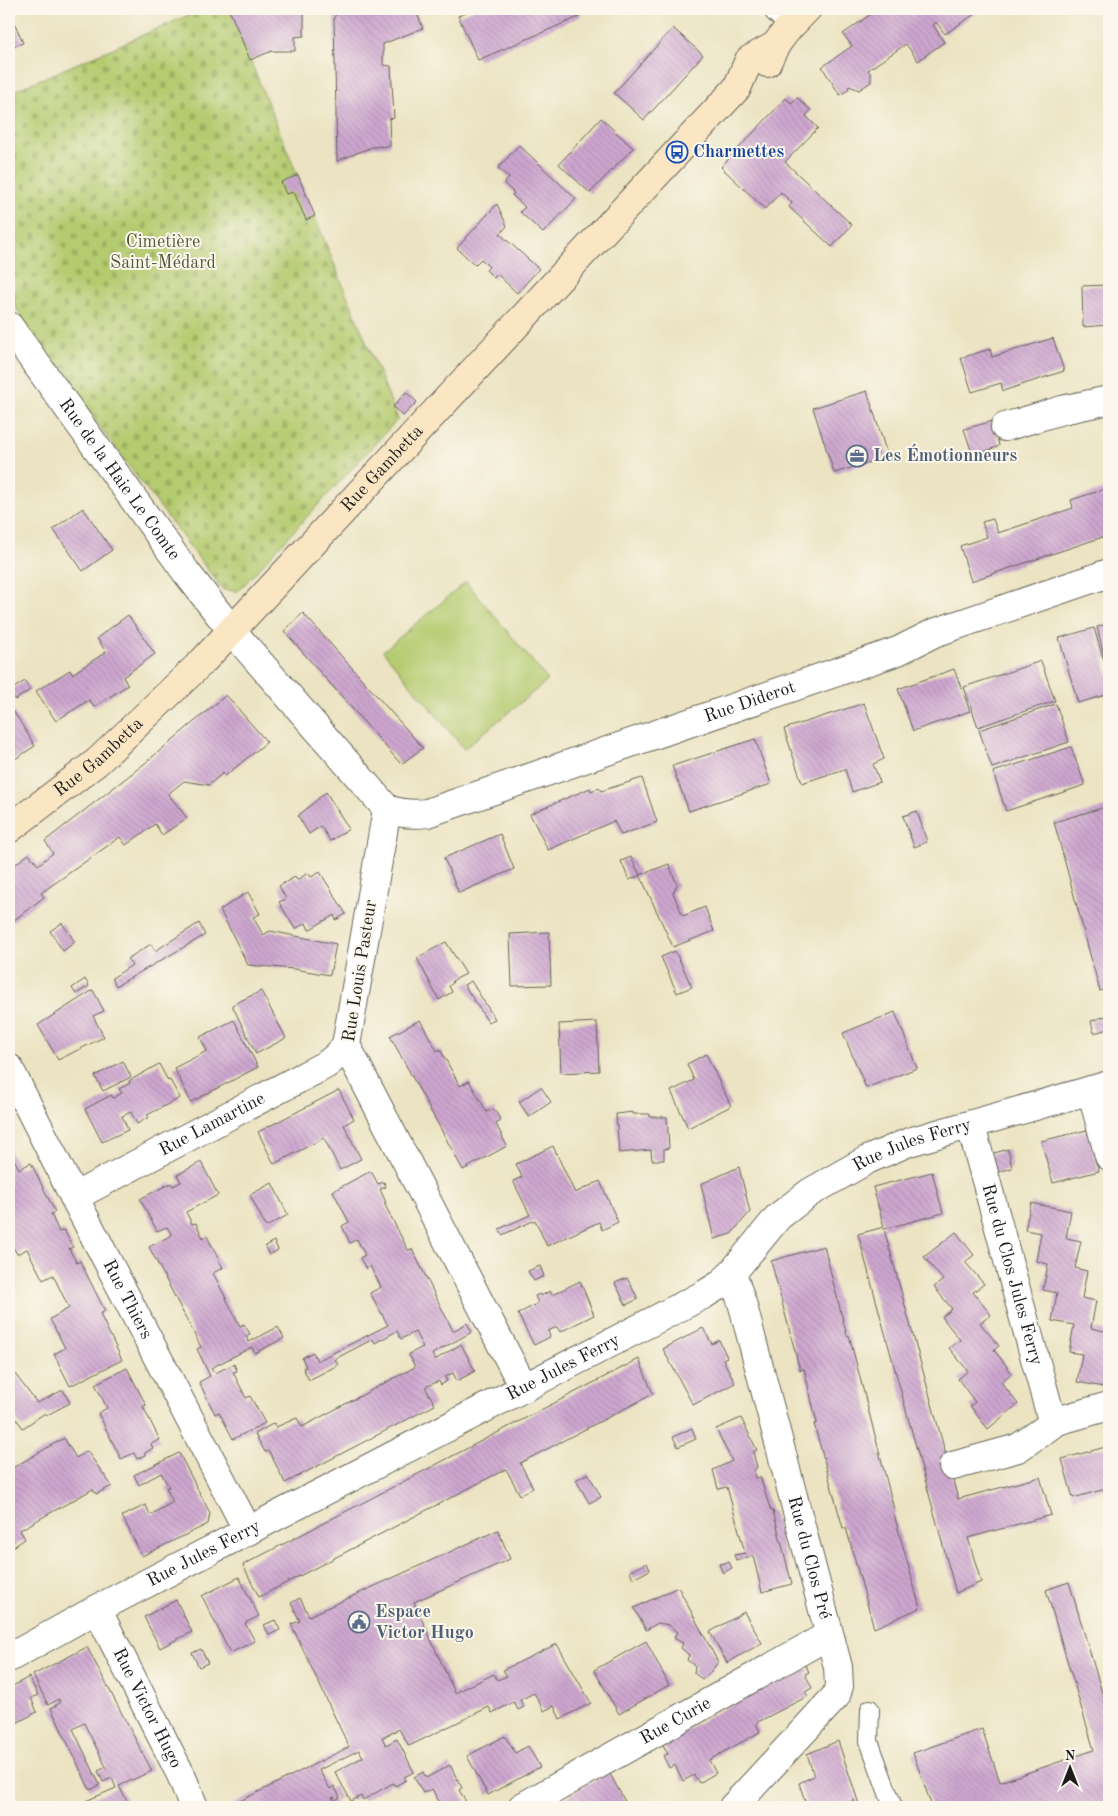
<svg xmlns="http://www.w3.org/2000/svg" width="1118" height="1816" font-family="'Old Standard TT',serif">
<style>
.cemetery{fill:url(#cemetery-stones);stroke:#687446}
.green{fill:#b5cb6f;stroke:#687446}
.building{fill:url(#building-back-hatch)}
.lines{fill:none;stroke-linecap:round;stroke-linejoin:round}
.lane-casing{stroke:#646256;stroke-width:20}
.street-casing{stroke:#646256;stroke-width:30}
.secondary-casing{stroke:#646256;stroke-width:30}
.lane{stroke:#fff;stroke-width:18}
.street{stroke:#fff;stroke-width:28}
.secondary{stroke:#fbe6c4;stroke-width:28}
.labels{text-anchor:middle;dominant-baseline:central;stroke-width:4;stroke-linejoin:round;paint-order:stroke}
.transit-label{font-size:18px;font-weight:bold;fill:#164399;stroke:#fbf7ec;text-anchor:start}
.park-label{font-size:18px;fill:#525939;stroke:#fbf7ec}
.service-label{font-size:18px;font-weight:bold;fill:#4e5e75;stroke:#fbf7ec;text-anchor:start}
.street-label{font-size:18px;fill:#1c1c1c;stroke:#fbf7ec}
</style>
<defs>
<pattern id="cemetery-stones" width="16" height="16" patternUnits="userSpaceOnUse" patternTransform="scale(1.25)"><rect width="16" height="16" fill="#b5cb6f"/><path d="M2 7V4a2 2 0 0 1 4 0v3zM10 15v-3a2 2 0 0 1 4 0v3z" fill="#9bae60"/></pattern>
<pattern id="building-back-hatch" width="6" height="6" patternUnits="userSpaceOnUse" patternTransform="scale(1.25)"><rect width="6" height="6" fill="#cda6cf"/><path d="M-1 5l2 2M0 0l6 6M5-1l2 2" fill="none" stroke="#af8eb1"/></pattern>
</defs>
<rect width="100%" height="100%" fill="#fbf7ec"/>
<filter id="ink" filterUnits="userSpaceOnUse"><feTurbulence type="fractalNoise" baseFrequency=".02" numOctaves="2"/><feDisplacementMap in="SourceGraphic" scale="10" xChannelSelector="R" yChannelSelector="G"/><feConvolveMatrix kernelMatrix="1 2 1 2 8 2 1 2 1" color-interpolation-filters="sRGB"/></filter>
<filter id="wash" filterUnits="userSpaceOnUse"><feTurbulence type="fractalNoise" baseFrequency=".0096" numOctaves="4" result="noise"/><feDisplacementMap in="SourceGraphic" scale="20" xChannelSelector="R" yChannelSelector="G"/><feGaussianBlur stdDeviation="1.12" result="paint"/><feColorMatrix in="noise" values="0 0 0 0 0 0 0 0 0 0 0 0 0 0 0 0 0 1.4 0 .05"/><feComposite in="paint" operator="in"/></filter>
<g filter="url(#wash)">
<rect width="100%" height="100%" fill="#ebe3c1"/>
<polygon class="cemetery" points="203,9 229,9 398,419 238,591 223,590 125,461 30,332 9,295 9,93"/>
<polygon class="green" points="466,582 548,680 464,749 383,651"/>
<g id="blocks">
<g class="building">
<polygon points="229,9 304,9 304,36 295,37 295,51 272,51 250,60"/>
<polygon points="338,9 415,9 423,28 383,44 383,65 391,66 394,118 389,119 390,146 372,147 337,161 334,18"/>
<polygon points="475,9 578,9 581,16 478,60 458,16"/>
<polygon points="878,9 982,9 945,34 936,22 933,25 944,42 918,61 906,44 868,70 871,74 871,82 859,90 849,86 848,90 840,95 822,67 852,46 843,34"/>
<polygon points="9,10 23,43 9,48"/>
<polygon points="673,28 703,55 644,120 614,93"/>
<polygon points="786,98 791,103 797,98 811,110 806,116 818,128 785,162 852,225 832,247 789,207 792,203 781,192 765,209 721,167"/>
<polygon points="601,118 633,148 590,193 559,164"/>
<polygon points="519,145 576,199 543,233 520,212 525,207 512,195 514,193 504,183 509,178 498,168"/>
<polygon points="298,175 315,216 306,220 294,192 286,194 281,182"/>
<polygon points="497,204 507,226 500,234 539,269 517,293 497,274 494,278 486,270 489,267 481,259 475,265 457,248"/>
<polygon points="1109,285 1109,325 1083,327 1082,286"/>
<polygon points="1053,338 1064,371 1003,391 1001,383 972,392 961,358 990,349 992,357"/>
<polygon points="867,391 888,457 834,473 813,408"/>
<polygon points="406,392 417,402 403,416 393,407"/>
<polygon points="993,421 999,446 973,456 964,429"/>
<polygon points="1105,489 1109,489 1109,535 971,581 960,546 987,537 982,522 993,519 998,533 1073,508 1071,500"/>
<polygon points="83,508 112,550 83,571 53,529"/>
<polygon points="303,613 423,748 401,764 284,631"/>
<polygon points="128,615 155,654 123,677 128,685 94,707 89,700 56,721 36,691 70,670 72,674 106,652 97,638"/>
<polygon points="1109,624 1109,658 1105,659 1097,627"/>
<polygon points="1094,628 1109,677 1109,694 1078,703 1059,638"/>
<polygon points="1041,661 1055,701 978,727 964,687"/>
<polygon points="954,669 970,711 913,731 898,689"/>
<polygon points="25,681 30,690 15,700 9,691"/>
<polygon points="226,695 267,742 225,776 223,773 209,785 184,781 168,794 187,818 162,835 155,824 126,845 120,837 41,893 44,897 9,924 9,869 29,854 38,865 53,853 45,841 144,764"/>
<polygon points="864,703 884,759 873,764 880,782 852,792 845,769 802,783 784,729"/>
<polygon points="1056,704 1069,742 992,768 979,730"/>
<polygon points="14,712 35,746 9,763 9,715"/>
<polygon points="755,739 771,784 689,811 672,766"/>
<polygon points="1071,747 1085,785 1006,811 993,772"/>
<polygon points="642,778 657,822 621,835 614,821 548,850 530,814 590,788 591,791 599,788 601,791"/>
<polygon points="326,792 349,829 330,841 321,826 309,834 298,816"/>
<polygon points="1109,806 1109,988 1100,991 1054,822"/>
<polygon points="917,811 927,842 914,847 903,816"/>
<polygon points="500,834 514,869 459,893 444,858"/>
<polygon points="631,857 640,875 669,864 677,885 673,893 683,916 705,907 714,931 673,947 640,875 629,880 621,861"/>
<polygon points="320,872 346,914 336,920 334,915 309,930 306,923 295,929 279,902 286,899 279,886 295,877 297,880 308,873 311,877"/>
<polygon points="248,892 260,914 253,917 263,935 270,931 336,944 330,975 294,969 248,965 220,910"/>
<polygon points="62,923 75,942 63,951 50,931"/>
<polygon points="199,923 205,935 116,986 112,978 132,965 127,959 151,944 155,951"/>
<polygon points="549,932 551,985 512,986 510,934"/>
<polygon points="446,942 466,974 452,981 453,983 449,986 452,992 439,1000 417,958"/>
<polygon points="675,951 692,987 677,993 661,957"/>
<polygon points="85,979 89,986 76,994 72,988"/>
<polygon points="471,981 495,1019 488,1022 464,985"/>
<polygon points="93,990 104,1011 93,1016 104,1037 58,1060 38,1025"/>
<polygon points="261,991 286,1038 256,1054 232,1005"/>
<polygon points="895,1012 917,1068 866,1088 843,1033"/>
<polygon points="1109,1015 1109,1029 1094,1033 1091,1021"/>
<polygon points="234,1020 258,1067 191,1102 174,1068 207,1051 200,1037"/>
<polygon points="420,1020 437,1051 440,1049 460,1086 469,1081 487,1112 494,1109 501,1121 496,1124 507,1146 463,1170 390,1036"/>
<polygon points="597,1022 599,1071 561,1073 559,1024"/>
<polygon points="706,1054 731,1106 688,1128 671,1091 694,1080 687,1064"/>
<polygon points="123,1061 131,1077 103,1091 95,1076"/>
<polygon points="159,1064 168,1081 170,1080 180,1098 147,1115 149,1117 137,1124 131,1112 122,1116 128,1130 102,1142 85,1109 111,1095 113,1098 122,1093 119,1089 130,1083 129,1081"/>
<polygon points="541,1087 551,1102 529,1117 519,1102"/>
<polygon points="339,1090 354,1119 344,1125 361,1159 340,1170 324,1138 274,1164 258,1132"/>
<polygon points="633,1112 633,1114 650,1114 650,1117 667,1117 669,1148 664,1149 664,1160 652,1160 651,1150 619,1153 616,1114"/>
<polygon points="1087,1130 1099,1171 1053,1183 1041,1141"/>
<polygon points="553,1146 575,1193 600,1181 618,1222 602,1230 599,1222 547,1246 535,1220 502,1235 499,1229 530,1215 513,1181 522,1177 516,1164"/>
<polygon points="9,1149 19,1169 31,1163 55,1212 51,1214 59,1232 64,1230 73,1247 69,1249 77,1263 80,1261 105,1311 100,1314 122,1360 70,1386 54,1354 65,1348 50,1319 69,1308 53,1275 43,1280 27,1249 17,1254 9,1240"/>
<polygon points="1008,1149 1012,1168 995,1173 991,1154"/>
<polygon points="201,1162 218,1195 186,1212 192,1224 196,1223 203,1238 207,1236 223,1268 213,1273 240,1326 244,1324 250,1334 246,1336 249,1342 278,1327 284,1338 255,1353 252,1347 211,1368 215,1373 234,1364 237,1371 233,1372 246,1398 250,1396 265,1423 233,1439 219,1412 215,1414 199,1382 210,1376 197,1349 201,1347 149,1247 172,1235 167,1227 157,1231 140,1199 171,1183 173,1186 181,1182 177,1175"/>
<polygon points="739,1167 750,1212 731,1234 714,1239 701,1184"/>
<polygon points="371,1171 378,1184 384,1182 386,1187 380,1189 386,1203 384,1203 408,1250 412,1249 453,1331 467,1323 472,1332 432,1354 435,1360 461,1344 475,1371 457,1381 453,1373 445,1377 447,1381 441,1385 439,1381 425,1387 435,1405 285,1483 269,1451 265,1452 255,1434 274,1423 276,1427 297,1418 302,1427 415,1367 409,1354 423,1347 415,1332 401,1339 397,1331 375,1343 373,1339 335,1359 338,1365 309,1380 303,1368 306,1367 302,1358 313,1352 317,1361 388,1325 370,1293 381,1287 370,1266 366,1269 360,1258 365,1255 357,1239 350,1243 342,1226 349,1222 333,1191"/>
<polygon points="932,1172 943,1213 884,1229 958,1499 1040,1477 1051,1515 968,1538 981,1582 956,1593 858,1234 884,1227 873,1187"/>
<polygon points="272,1183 288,1215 266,1227 250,1195"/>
<polygon points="1031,1203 1071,1211 1066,1238 1081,1241 1075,1268 1087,1271 1082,1298 1096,1301 1091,1328 1109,1332 1108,1359 1109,1359 1109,1388 1077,1382 1082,1354 1069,1352 1074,1325 1052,1321 1057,1293 1043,1290 1048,1264 1036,1261 1041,1233 1025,1230"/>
<polygon points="956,1232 974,1255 965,1262 984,1284 973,1292 991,1315 980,1323 999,1346 994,1350 1012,1373 1001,1382 1018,1404 988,1429 970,1406 975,1402 958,1379 968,1371 949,1348 960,1340 942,1317 952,1309 934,1287 943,1280 924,1257"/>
<polygon points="274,1241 278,1250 269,1255 265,1246"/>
<polygon points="824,1246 847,1336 849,1335 895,1513 894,1514 920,1608 874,1628 846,1528 843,1528 814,1424 817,1423 804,1369 800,1370 771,1261"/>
<polygon points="540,1266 544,1276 534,1281 528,1271"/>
<polygon points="627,1278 638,1299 626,1305 615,1283"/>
<polygon points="580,1281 594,1315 560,1332 557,1327 548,1331 550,1337 534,1345 518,1314 538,1303 535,1296 540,1294 541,1296 550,1291 552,1295"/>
<polygon points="703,1328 712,1344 719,1340 727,1357 723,1359 735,1383 693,1405 663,1349"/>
<polygon points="639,1359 653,1394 520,1463 533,1488 520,1495 506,1469 259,1597 243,1565"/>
<polygon points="127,1368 146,1405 143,1407 160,1440 151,1444 153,1448 145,1453 145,1455 137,1459 134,1453 121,1459 98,1413 107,1408 95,1384"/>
<polygon points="15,1374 37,1403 63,1390 70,1403 47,1415 45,1413 23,1428 9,1409 9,1377"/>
<polygon points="741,1418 757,1450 753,1452 757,1467 754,1471 755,1478 760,1477 771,1511 773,1511 792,1584 762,1592 753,1556 736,1560 734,1555 745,1553 727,1487 718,1489 713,1470 732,1461 716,1429"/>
<polygon points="692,1428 696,1439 678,1447 673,1437"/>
<polygon points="64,1438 76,1458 87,1451 112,1486 96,1494 93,1489 20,1530 25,1539 9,1550 9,1470"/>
<polygon points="1109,1446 1109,1488 1073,1498 1062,1459"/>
<polygon points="179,1453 210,1513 208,1524 142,1556 122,1516 146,1505 150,1515 173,1502 166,1488 169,1487 161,1473 139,1485 134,1475"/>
<polygon points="588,1473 601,1497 589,1503 576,1480"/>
<polygon points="498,1530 510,1559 414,1602 455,1693 494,1674 497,1680 507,1676 503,1670 557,1644 591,1703 560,1719 554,1706 544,1711 534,1693 520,1700 524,1707 518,1710 514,1702 492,1713 489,1707 409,1746 399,1729 382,1738 386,1745 397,1739 414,1772 404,1777 406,1780 395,1786 393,1783 363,1800 361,1796 351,1801 335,1772 363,1757 359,1750 319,1770 330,1789 334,1786 340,1797 336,1800 334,1797 332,1798 338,1807 233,1807 232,1805 349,1747 291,1624 300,1621 291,1603 300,1598 309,1616"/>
<polygon points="729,1562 732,1568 723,1573 719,1564"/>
<polygon points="647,1563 650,1570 633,1579 630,1571"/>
<polygon points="239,1577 259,1616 245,1623 255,1641 230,1653 202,1596"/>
<polygon points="1069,1582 1109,1716 1109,1807 932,1807 913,1753 982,1729 1000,1782 1094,1750 1046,1590"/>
<polygon points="678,1587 718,1662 708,1675 702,1679 694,1673 695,1666 687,1660 689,1655 681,1648 683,1643 674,1638 677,1632 669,1625 658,1623 646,1630 634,1608"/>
<polygon points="176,1600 192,1632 160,1648 144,1617"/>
<polygon points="744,1612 762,1643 727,1663 710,1632"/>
<polygon points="275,1620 280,1630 269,1635 264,1625"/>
<polygon points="646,1641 669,1685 619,1714 594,1670"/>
<polygon points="87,1647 152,1771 119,1786 130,1807 82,1807 81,1803 116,1788 112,1778 103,1782 98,1771 106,1767 84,1723 73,1729 100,1785 90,1790 51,1708 60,1703 59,1699 48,1705 33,1675"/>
<polygon points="201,1649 208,1663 199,1667 192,1653"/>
<polygon points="803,1665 806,1666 809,1672 805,1674 812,1688 805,1692 808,1696 756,1723 760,1732 709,1760 716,1773 699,1783 694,1775 683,1781 675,1765 669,1768 663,1756 668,1754 662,1743"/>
<polygon points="29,1677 38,1695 31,1698 37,1712 9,1727 9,1688"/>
<polygon points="505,1736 515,1753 528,1746 540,1767 488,1795 467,1756"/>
<polygon points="838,1741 860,1807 843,1807 855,1803 854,1800 840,1805 841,1807 807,1807 799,1783 814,1776 807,1754"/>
<polygon points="450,1765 462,1788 459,1790 469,1807 442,1807 432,1789 423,1793 414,1777 423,1772 426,1778"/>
<polygon points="609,1772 628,1807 548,1807"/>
</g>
</g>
</g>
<g filter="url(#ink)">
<use href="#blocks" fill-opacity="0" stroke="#646256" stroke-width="1"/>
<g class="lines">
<g class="lane-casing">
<polyline id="lane" points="870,1709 869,1741 893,1807"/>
</g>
<g class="street-casing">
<g id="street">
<polyline points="778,9 793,23"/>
<path id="s1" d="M9,326L186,572L232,631L387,809C401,814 412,815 427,813L898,651L934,633L1109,573"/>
<polyline points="1005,427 1062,410 1109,400"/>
<polyline points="387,809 346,1045 524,1388"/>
<path id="s2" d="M9,1068L74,1197L248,1531"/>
<polyline points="1091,1090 1109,1156"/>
<path id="s3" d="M971,1126L1053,1424"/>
<path id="s4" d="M74,1197L327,1064L338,1055L346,1045"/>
<path id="s5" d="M732,1273L743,1306L838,1667L839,1686L836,1696L733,1807"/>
<polyline points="953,1466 1018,1448 1057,1421 1109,1406"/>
<path id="s6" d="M97,1609L181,1775L194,1807"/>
<path id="s7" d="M9,1658L97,1609L705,1294L721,1284L732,1273L778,1217L809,1193L867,1160L909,1142L1109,1085"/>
<path id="s8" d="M522,1807L829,1635"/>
</g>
</g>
<g class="secondary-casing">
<g id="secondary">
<path d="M767,63C776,40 790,26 807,9"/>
<path id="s9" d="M9,829L97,762L203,661L737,88L749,60L774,46"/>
</g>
</g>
<use href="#lane" class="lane"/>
<use href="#street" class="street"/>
<use href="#secondary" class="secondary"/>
</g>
</g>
<defs>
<g id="bus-ring" transform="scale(1.125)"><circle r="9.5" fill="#fbf7ec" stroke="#1a4fb4" stroke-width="1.5"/><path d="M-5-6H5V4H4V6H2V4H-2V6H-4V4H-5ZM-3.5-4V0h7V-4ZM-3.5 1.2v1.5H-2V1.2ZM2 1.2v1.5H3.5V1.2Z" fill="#1a4fb4"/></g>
<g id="office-ring" transform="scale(1.125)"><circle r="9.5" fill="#fbf7ec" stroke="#5c6f8a" stroke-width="1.5"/><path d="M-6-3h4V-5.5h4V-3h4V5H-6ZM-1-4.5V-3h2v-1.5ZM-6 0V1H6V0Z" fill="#5c6f8a"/></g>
<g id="civic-ring" transform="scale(1.125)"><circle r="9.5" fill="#fbf7ec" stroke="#5c6f8a" stroke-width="1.5"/><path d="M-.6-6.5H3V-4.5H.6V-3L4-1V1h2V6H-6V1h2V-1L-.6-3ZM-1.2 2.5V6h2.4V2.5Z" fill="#5c6f8a"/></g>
</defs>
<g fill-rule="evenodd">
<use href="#bus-ring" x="677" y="152"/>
<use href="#office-ring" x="857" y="456"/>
<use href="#civic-ring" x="359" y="1622"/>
</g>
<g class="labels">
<g class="transit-label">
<text x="693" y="152">Charmettes</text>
</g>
<g class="park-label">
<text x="163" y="242">Cimetière<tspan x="163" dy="21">Saint-Médard</tspan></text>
</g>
<g class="service-label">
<text x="873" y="456">Les Émotionneurs</text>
<text x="375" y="1612">Espace<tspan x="375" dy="21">Victor Hugo</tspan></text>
</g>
<g class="street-label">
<text stroke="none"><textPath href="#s9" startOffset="520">Rue Gambetta</textPath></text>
<text stroke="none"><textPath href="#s1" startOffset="189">Rue de la Haie Le Comte</textPath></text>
<text stroke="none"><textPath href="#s1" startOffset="996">Rue Diderot</textPath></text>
<text stroke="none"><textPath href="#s9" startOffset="115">Rue Gambetta</textPath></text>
<text transform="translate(360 971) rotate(-81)">Rue Louis Pasteur</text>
<text stroke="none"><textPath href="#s4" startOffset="156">Rue Lamartine</textPath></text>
<text stroke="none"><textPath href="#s7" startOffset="1046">Rue Jules Ferry</textPath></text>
<text stroke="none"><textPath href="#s3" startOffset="154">Rue du Clos Jules Ferry</textPath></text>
<text stroke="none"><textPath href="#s2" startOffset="260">Rue Thiers</textPath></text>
<text stroke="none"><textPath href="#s7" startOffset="626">Rue Jules Ferry</textPath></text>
<text stroke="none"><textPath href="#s7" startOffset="221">Rue Jules Ferry</textPath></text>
<text stroke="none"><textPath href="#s5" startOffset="295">Rue du Clos Pré</textPath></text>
<text stroke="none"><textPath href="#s6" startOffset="111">Rue Victor Hugo</textPath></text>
<text stroke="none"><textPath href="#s8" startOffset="176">Rue Curie</textPath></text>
</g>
</g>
<rect width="1118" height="1816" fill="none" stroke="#fbf7ec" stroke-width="30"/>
<g transform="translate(1070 1768)" stroke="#fbf7ec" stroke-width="4" paint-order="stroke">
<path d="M0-4L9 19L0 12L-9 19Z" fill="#1c1c1c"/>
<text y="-8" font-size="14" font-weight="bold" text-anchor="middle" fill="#1c1c1c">N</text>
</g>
</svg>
